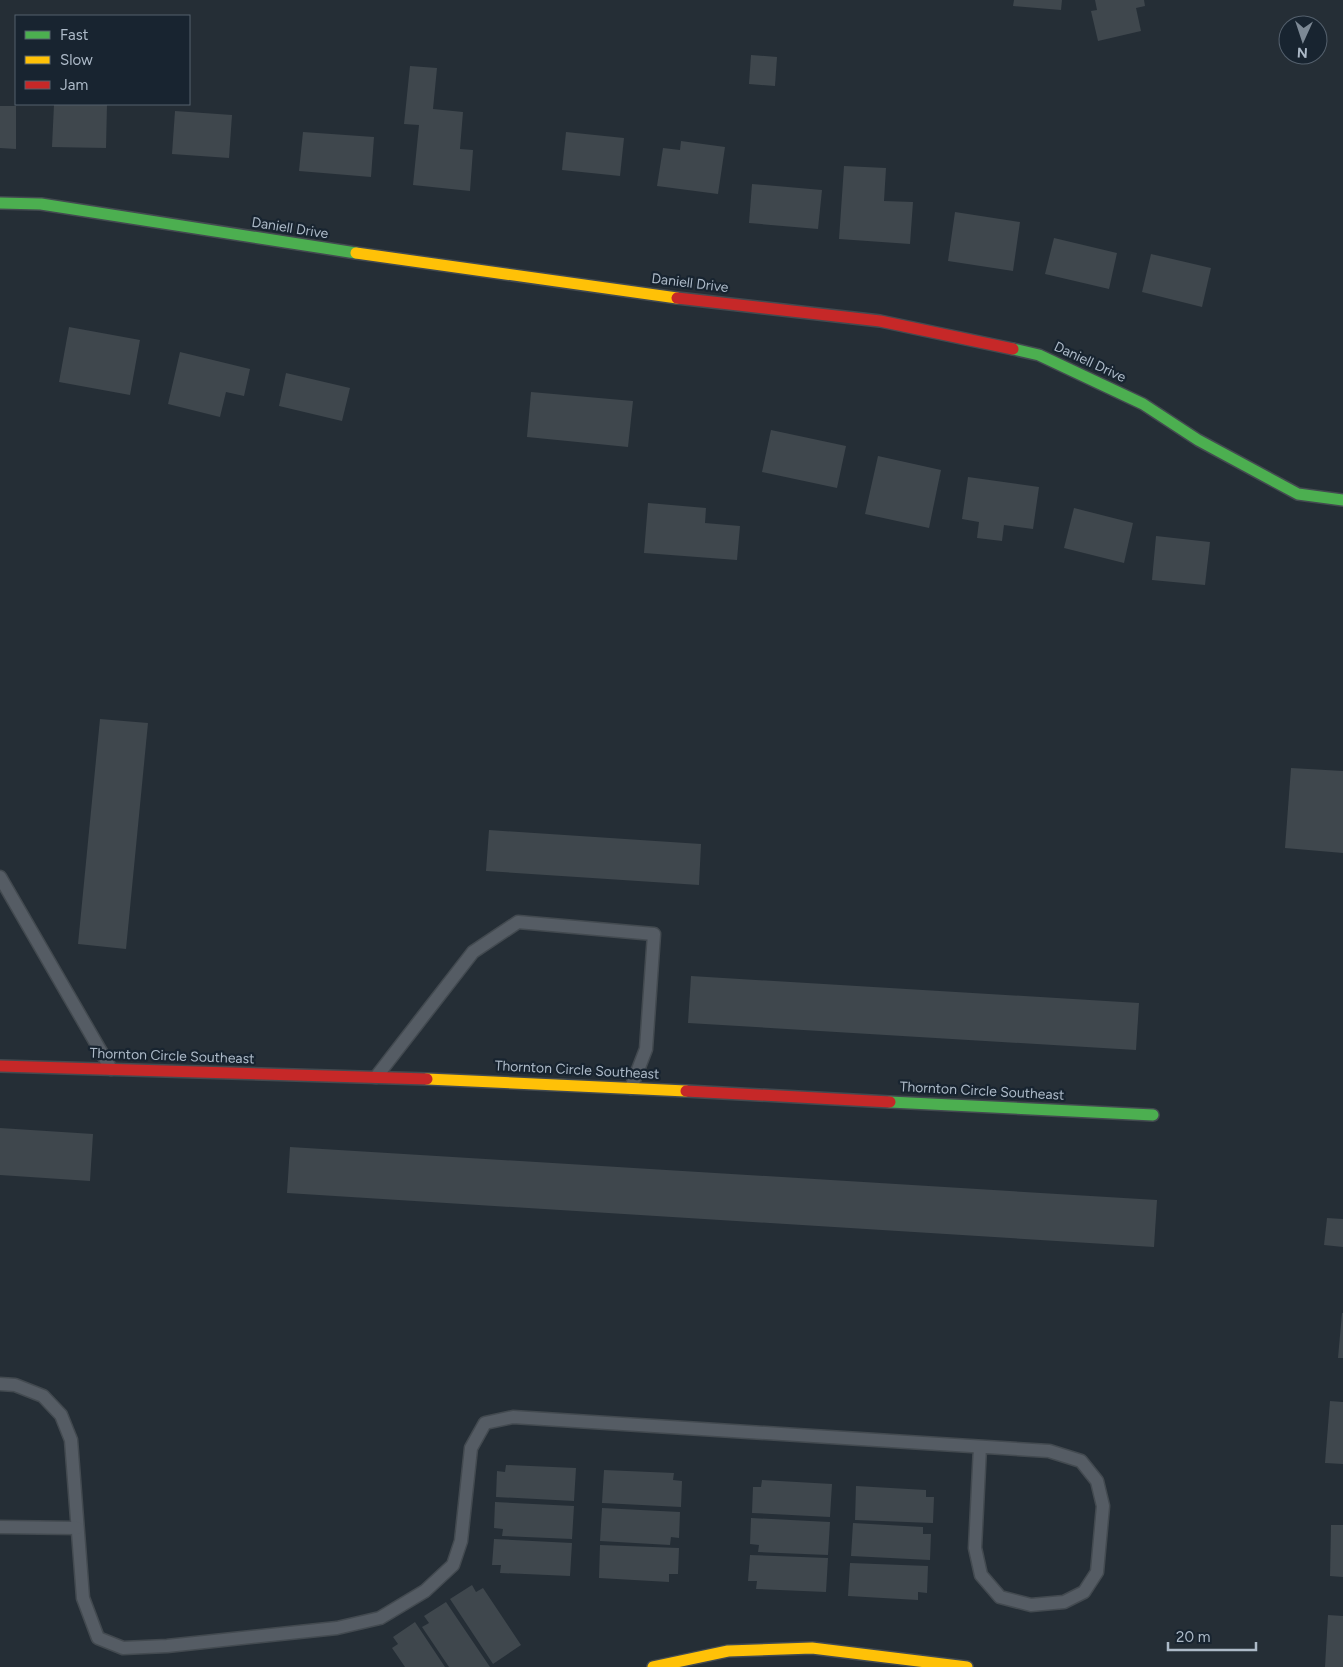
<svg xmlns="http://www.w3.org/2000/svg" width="1343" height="1667" font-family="Figtree,sans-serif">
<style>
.building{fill:#3f474d}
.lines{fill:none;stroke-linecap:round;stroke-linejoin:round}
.lane-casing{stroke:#434a50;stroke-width:15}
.fast-casing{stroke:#434a50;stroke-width:14}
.slow-casing{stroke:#434a50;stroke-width:14}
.jam-casing{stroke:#434a50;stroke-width:14}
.lane{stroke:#555c64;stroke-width:12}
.fast{stroke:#4caf50;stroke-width:11}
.slow{stroke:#ffc107;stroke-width:11}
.jam{stroke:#c62828;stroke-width:11}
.labels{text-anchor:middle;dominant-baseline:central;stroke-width:4.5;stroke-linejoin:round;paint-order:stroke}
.street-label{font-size:14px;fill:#adbac8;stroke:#182430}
</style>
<rect width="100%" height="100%" fill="#252e36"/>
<g class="building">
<polygon points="1014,0 1062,0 1061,10 1013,6"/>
<polygon points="1095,0 1144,0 1145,6 1136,8 1141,31 1098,41 1091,11 1097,10"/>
<polygon points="751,55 777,57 775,86 749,84"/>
<polygon points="410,66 437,68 433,109 463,112 460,149 473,150 470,191 413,185 419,125 404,124"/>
<polygon points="54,104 107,104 106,148 52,147"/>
<polygon points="0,106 16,106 16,149 0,148"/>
<polygon points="175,111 232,115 229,158 172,154"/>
<polygon points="303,132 374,137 371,177 299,171"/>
<polygon points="566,132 624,138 620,176 562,170"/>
<polygon points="681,141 725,147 718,194 657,186 663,148 680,150"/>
<polygon points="844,166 886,168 884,201 913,202 910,244 839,239"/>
<polygon points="752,184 822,190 818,229 749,223"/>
<polygon points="955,212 1020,222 1013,271 948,261"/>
<polygon points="1054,238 1117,253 1109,289 1045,274"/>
<polygon points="1151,254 1211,268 1202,307 1142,292"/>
<polygon points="69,327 140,340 130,395 59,382"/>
<polygon points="180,352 250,369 244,396 226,392 220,417 168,404"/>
<polygon points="286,373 350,388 342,421 279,406"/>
<polygon points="531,392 633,401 628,447 527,437"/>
<polygon points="771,430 846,446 837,488 762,472"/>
<polygon points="878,456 941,470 929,528 865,514"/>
<polygon points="968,477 1039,487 1033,529 1004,525 1002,541 977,538 979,522 962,519"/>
<polygon points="648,503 706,508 705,523 740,526 737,560 644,553"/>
<polygon points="1074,508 1133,523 1124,563 1064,548"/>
<polygon points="1156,536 1210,542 1205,585 1152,580"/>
<polygon points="100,719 148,723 126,949 78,944"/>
<polygon points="1291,768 1343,771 1343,853 1285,848"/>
<polygon points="489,830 701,844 699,885 486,871"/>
<polygon points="691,976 1139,1003 1136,1050 688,1023"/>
<polygon points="0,1128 93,1134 90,1181 0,1175"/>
<polygon points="290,1147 1157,1200 1154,1247 287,1193"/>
<polygon points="1327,1218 1343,1219 1343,1247 1324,1245"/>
<polygon points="1342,1313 1343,1313 1343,1358 1338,1358"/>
<polygon points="1330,1401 1343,1402 1343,1464 1325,1463"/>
<polygon points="506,1465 576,1468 574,1501 496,1497 497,1471 505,1472"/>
<polygon points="604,1470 674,1473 673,1480 682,1481 681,1507 602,1503"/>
<polygon points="762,1480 832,1484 830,1517 752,1513 753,1487 761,1487"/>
<polygon points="856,1486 926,1490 926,1497 934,1497 933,1523 855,1520"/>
<polygon points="495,1502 574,1506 572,1539 502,1536 503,1529 494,1528"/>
<polygon points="602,1508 680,1512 679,1538 671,1537 670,1545 600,1541"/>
<polygon points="751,1518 830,1522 828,1555 758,1552 759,1545 750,1544"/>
<polygon points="853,1523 923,1527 923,1534 931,1534 930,1560 851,1556"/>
<polygon points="1331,1525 1343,1525 1343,1577 1330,1576"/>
<polygon points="494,1539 572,1543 570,1576 500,1573 501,1565 492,1565"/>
<polygon points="600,1545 679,1548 678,1574 669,1574 669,1582 599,1578"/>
<polygon points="750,1555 828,1558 826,1592 756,1589 757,1581 748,1581"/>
<polygon points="850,1563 928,1566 927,1593 918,1592 918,1600 848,1596"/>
<polygon points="472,1585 476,1592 483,1588 521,1645 493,1664 450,1599"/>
<polygon points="446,1602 490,1667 449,1667 422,1627 429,1623 424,1616"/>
<polygon points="1328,1615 1343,1616 1343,1667 1325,1667"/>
<polygon points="415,1622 445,1667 405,1667 392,1648 398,1644 393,1637"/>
</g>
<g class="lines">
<g class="lane-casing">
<g id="lane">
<polyline points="0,877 111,1069"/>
<polyline points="376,1077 473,952 518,922 654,934 646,1049 631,1088"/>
<polyline points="0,1384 15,1385 43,1396 61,1415 71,1440 83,1598 98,1638 123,1648 167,1646 337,1628 380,1618 425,1591 453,1565 461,1541 471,1448 485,1423 513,1417 1049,1451 1081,1461 1097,1481 1103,1506 1097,1572 1084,1592 1064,1602 1031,1605 1000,1597 981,1575 975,1548 980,1447"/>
<polyline points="0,1527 77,1528"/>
</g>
</g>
<g class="fast-casing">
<g id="fast">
<polyline points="0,203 41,204 356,253"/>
<polyline points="1013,349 1039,355 1143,404 1198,440 1298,494 1343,500"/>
<polyline points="890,1102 1153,1115"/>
</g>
</g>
<g class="slow-casing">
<g id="slow">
<polyline points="356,253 677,298"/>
<polyline points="427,1079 686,1091"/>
<polyline points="653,1667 728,1651 812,1648 967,1667"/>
</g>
</g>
<g class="jam-casing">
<g id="jam">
<polyline points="677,298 880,321 1013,349"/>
<polyline points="0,1066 427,1079"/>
<polyline points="686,1091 890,1102"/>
</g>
</g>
<use href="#lane" class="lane"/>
<use href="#fast" class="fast"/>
<use href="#slow" class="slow"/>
<use href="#jam" class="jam"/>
</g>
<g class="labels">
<g class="street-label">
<text transform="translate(290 228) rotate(9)">Daniell Drive</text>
<text transform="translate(690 283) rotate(7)">Daniell Drive</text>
<text transform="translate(1090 362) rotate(25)">Daniell Drive</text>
<text transform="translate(172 1056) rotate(2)">Thornton Circle Southeast</text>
<text transform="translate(577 1070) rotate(3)">Thornton Circle Southeast</text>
<text transform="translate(982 1091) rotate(3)">Thornton Circle Southeast</text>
</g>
</g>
<rect x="15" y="15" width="175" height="90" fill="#182430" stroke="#54606d"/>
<rect x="25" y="31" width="25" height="8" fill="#4caf50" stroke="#54606d"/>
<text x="60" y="40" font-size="15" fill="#adbac8">Fast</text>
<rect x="25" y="56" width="25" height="8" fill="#ffc107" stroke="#54606d"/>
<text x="60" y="65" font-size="15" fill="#adbac8">Slow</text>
<rect x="25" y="81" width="25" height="8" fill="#c62828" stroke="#54606d"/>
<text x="60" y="90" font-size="15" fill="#adbac8">Jam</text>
<g transform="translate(1303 40) rotate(183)"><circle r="24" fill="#182430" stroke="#54606d"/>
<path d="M0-4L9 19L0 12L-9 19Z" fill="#7d8995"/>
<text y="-8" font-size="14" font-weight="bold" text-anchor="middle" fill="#adbac8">N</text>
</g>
<path d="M1168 1642v8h88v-8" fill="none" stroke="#adbac8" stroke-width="2.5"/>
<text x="1176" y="1642" font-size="15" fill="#adbac8" stroke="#182430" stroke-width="4" paint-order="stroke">20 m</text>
</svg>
